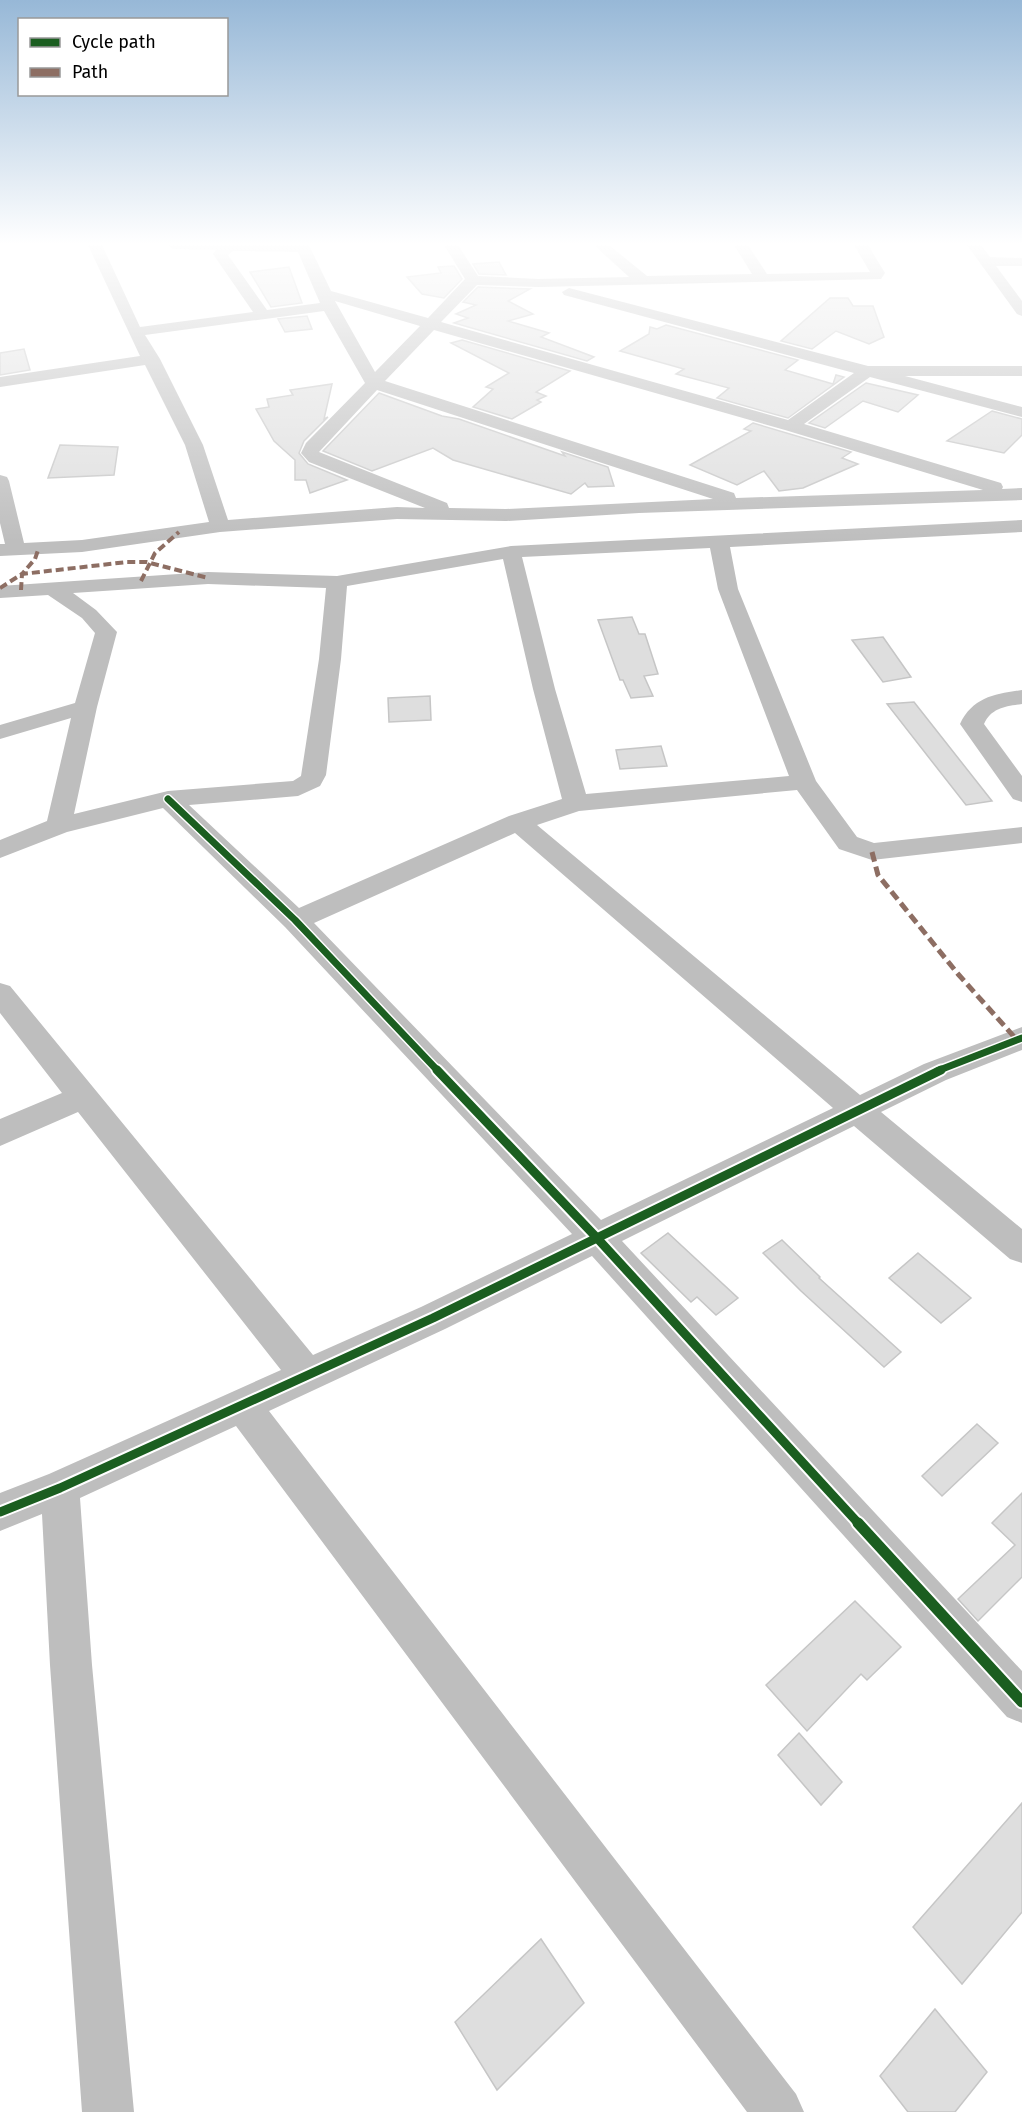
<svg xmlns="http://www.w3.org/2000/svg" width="1022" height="2112" font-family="'Fira Sans',sans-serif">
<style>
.building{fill:#dedede;stroke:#c6c6c6;stroke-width:1.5}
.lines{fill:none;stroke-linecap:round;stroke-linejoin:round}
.minor{fill:#bebebe;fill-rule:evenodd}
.quiet-far1{stroke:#8d6e63;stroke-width:4;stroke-dasharray:8 4;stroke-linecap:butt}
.quiet{stroke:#8d6e63;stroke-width:5;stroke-dasharray:10 5;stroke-linecap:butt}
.cycleway-far2-casing{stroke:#fff;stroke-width:10}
.cycleway-far1-casing{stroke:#fff;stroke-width:13}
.cycleway-casing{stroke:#fff;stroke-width:15}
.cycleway-far2{stroke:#1b5e20;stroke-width:7}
.cycleway-far1{stroke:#1b5e20;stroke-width:9}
.cycleway{stroke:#1b5e20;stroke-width:11}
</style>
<rect width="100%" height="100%" fill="#fff"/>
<g class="building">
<polygon points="499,262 506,275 479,274 473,264"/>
<polygon points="454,266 462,279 444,298 422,294 407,277 441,273 438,267"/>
<polygon points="289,267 302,303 271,307 250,272"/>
<polygon points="478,287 530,289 508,301 533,314 508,321 549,333 541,337 594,357 587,361 454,323 468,318 456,314 476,305 463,302"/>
<polygon points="830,298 848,298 853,306 873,306 884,337 869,344 836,331 812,349 781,341"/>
<polygon points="307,316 312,329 285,332 278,319"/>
<polygon points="666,325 798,360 785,370 833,384 836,375 844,377 788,418 717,398 729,388 676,374 684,369 620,351 649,334 650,327 657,329"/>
<polygon points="462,340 570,371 536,392 546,396 537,400 541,402 512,419 473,407 493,389 486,387 509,373 451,343"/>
<polygon points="24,349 30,370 0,375 0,353"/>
<polygon points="866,383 918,395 898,412 863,401 825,428 809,423"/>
<polygon points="332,384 324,419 328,417 304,441 299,453 308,464 347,480 310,493 306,480 295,480 295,460 274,441 256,409 269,407 267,399 293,395 290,390"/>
<polygon points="379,393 442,416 459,419 565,456 562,452 608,467 614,486 588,487 585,483 571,494 453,460 433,448 372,471 323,451"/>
<polygon points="992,411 1022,419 1022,435 1004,453 947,441"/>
<polygon points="753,423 851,452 842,458 858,464 803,488 779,491 764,471 737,485 690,465 751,431 744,429"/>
<polygon points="60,445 118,447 114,475 48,478"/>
<polygon points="632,617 639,634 645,634 658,674 644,676 653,696 631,698 623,680 620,680 598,620"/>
<polygon points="883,637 911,677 883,682 852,640"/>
<polygon points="430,696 431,720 389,722 388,698"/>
<polygon points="914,702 992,801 966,805 887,704"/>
<polygon points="661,746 667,766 620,769 616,750"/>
<polygon points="668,1233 738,1298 716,1315 697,1297 691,1302 641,1253"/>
<polygon points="782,1240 820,1277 819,1278 901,1352 884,1367 801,1291 763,1253"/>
<polygon points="918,1253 971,1298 941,1323 889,1278"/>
<polygon points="977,1424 998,1443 942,1496 922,1476"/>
<polygon points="1022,1493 1022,1577 978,1621 958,1599 1015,1545 992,1523"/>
<polygon points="855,1601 901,1647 867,1680 861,1674 807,1731 766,1685"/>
<polygon points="799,1733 842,1782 821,1805 778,1755"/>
<polygon points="1022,1803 1022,1912 962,1984 913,1927"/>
<polygon points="541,1939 584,2003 497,2090 455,2022"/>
<polygon points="935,2009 987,2072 955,2112 908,2112 880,2076"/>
</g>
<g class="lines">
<g class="minor">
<path d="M88,245H102L140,327L253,312L213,254L216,250L174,249L167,245H309L331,291L428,318L465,279L444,245H458L478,276L538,279L629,277L594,245H609L647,276L752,274L734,245H748L767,274L870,272L854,245H868L885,273L881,279L538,287L477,285L441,322L788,420L854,373L564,295L562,292L569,288L868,366H1022V376H905L1022,407V417L870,377L804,424L1001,483L1003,487L1002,489L1022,488V500L639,513L506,521L397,519L220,532L82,552L0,556V544H5L0,523V475L7,477L9,481L24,543L82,540L209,522L185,445L145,365L0,387V377L140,356ZM233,251L298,252L320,303L267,310L228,255ZM335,301L420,326L375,372ZM324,311L365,383L306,443L301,453L309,462L425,508L397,507L228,520L203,445L160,359L145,335ZM434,330L785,430L983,490L736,498L734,493L385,381ZM377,390L713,499L506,509L449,508L447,503L319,452Z"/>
<polygon points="967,245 981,245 990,257 1022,258 1022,266 996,266 1022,301 1022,316 1017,314"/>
<path d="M1022,520V532L730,547L738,589L816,781L857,837L874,843L1022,827V843L872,860L839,849L797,790L579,811L537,825L860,1095L924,1064L1022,1027V1050L946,1080L881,1112L1022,1229V1263L1010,1259L854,1126L622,1241L1022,1671V1723L1007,1717L592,1256L445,1329L269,1411L796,2094L804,2112H747L236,1426L80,1498L92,1665L134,2112H82L50,1665L42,1514L0,1531V1493L49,1474L281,1370L78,1112L0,1146V1119L62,1093L0,1013V983L10,986L313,1355L421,1307L572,1234L285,927L163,808L67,832L0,858V840L47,821L71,718L0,739V725L75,703L95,633L82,618L48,595L0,598V586L208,572L337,576L511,546ZM710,548L718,589L789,776L586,794L555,689L522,557ZM503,559L533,689L562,799L509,816L299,908L189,805L298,796L320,786L326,775L341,659L347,586ZM208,584L326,588L319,659L301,776L293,781L168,791L74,814L97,707L117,632L96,610L73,593ZM515,833L833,1108L601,1220L314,923Z"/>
<path d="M1022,690V704C1006,706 991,708 984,724L1022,776V802L1013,799L960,724C973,697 995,694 1022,690Z"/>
</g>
<g class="quiet-far1">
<polyline points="141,581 155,553 179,532"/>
<polyline points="0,588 22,574 127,562 146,562 208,578"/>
<polyline points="21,590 22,574 35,559 38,550"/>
</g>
<polyline class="quiet" points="872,852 878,875 958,974 1017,1040"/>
<g class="cycleway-far2-casing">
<g id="cycleway-far2">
<polyline points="168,799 295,920 438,1071"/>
<polyline points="937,1071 1022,1038"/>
</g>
</g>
<g class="cycleway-far1-casing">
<g id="cycleway-far1">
<polyline points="437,1070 597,1238 859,1524"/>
<polyline points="0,1512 60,1488 433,1318 941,1070"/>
</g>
</g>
<g class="cycleway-casing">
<polyline id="cycleway" points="858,1523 1022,1702"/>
</g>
<use href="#cycleway-far2" class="cycleway-far2"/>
<use href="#cycleway-far1" class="cycleway-far1"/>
<use href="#cycleway" class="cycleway"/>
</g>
<linearGradient id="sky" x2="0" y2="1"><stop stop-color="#97b8d7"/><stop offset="0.45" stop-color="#fff"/><stop offset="1" stop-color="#fff" stop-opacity="0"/></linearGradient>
<rect width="1022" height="541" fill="url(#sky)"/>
<rect x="18" y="18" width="210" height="78" fill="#ffffff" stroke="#999999" stroke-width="1.5"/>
<rect x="30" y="38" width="30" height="9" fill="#1b5e20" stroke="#999999" stroke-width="1.5"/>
<text x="72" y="48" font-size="18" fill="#000000">Cycle path</text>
<rect x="30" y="68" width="30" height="9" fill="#8d6e63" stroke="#999999" stroke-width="1.5"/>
<text x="72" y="78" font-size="18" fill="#000000">Path</text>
</svg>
